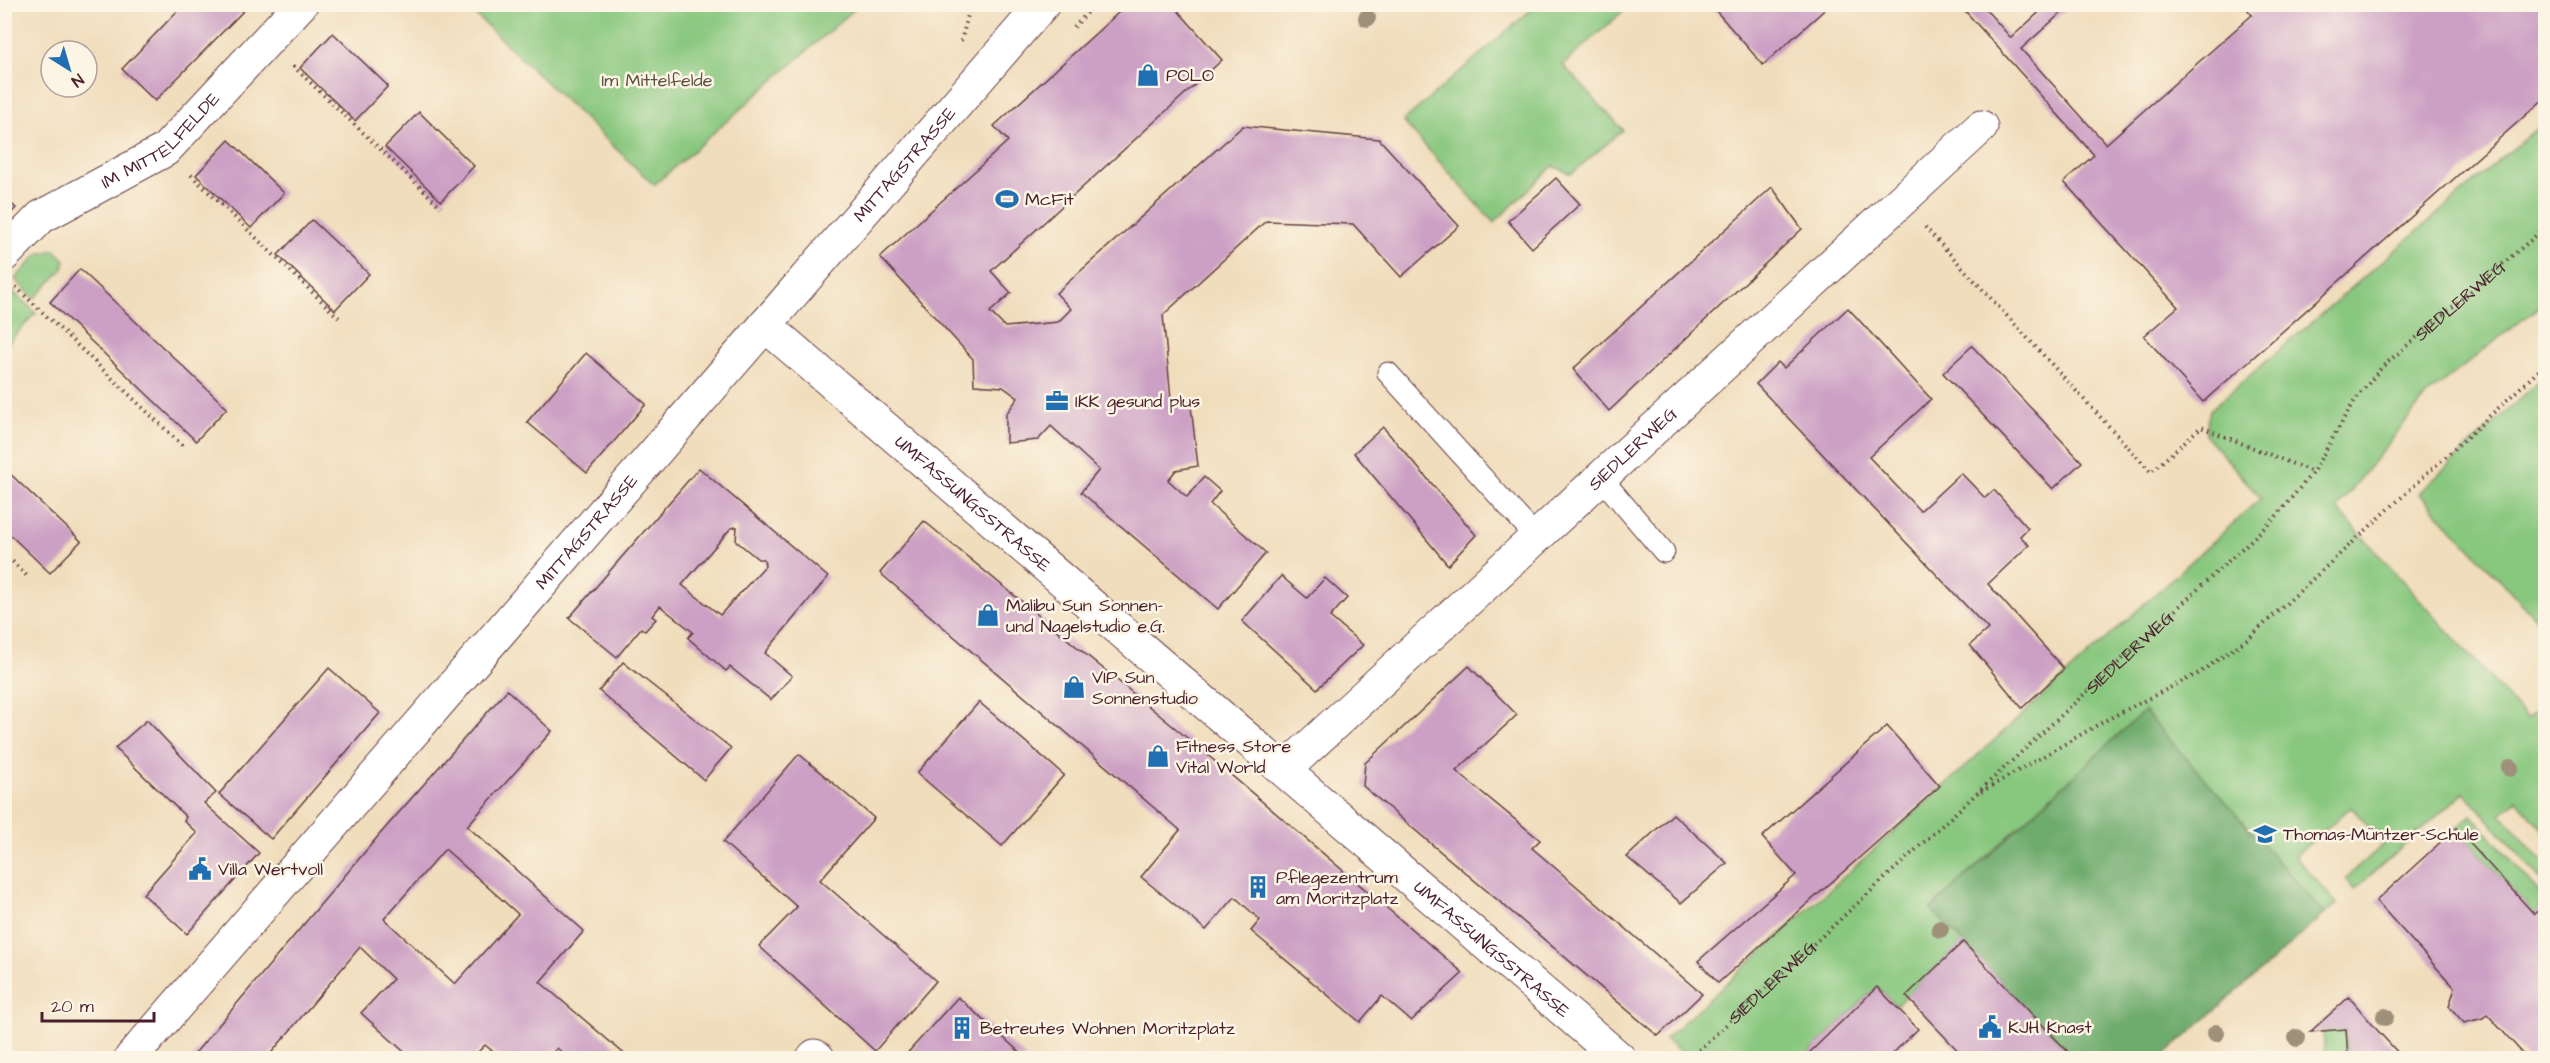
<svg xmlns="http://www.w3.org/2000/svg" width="2550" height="1063" font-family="'Architects Daughter',sans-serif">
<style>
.green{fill:#88c77e;stroke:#697354;stroke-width:1.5}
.forest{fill:#6eac6d;stroke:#5c664c;stroke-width:1.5}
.building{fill:#cca0c4;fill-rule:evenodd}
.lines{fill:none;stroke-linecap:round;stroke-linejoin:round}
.service-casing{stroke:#633c41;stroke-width:23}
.minor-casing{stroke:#633c41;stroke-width:35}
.tertiary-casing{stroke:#633c41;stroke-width:35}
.path{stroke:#633c41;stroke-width:4;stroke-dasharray:1.5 4.5;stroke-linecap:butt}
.service{stroke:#fff;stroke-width:21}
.minor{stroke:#fff;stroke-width:33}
.tertiary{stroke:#fff;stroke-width:33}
.tree{fill:#9f907a}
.labels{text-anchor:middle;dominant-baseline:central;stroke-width:5;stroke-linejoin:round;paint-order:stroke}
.poi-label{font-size:18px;fill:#4a1f2b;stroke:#fcf5e5;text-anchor:start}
.park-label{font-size:18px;fill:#5d5144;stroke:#fcf5e5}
.street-label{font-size:18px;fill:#4a1f2b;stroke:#fcf5e5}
</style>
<rect width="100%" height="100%" fill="#fcf5e5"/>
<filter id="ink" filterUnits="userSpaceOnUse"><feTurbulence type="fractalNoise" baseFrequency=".0167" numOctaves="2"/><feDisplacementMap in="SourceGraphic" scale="12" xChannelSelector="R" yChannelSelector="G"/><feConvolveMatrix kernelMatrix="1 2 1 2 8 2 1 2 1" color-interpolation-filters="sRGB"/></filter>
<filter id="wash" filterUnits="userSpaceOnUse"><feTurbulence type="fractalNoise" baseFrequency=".008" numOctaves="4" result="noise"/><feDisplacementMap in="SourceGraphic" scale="24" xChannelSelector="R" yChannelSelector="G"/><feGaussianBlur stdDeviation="1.35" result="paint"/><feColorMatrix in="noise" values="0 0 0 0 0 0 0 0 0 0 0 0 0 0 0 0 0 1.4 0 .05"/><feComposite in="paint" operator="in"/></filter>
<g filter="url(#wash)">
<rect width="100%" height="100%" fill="#f0ddbc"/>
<g class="green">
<polygon points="1538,4 1630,5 1563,65 1623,130 1571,174 1553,166 1494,223 1403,121"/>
<polygon points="465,5 859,5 654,185"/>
<polygon points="2545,121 2545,302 2426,396 2337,508 2527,719 2543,702 2539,645 2545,643 2545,832 2517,800 2501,814 2545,865 2545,884 2464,792 2354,890 2345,879 2384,844 2351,807 2295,856 2337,904 2325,914 2144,711 1931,908 1963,942 1896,1006 1877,987 1804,1058 1688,1058 1665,1039 2261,498 2205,435 2210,410"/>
<polygon points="55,250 65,260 63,269 34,299 15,279 38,254"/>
<polygon points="8,287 36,313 5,346 5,290"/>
<polygon points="2539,381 2546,388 2546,618 2540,623 2419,493"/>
<polygon points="2472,815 2545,899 2545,903 2534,914 2456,828"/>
<polygon points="2345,1028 2347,1058 2325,1058 2323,1030"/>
</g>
<polygon class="forest" points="2144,711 2325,914 2161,1058 2074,1058 1931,909"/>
<g id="blocks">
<g class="building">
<polygon points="184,4 250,4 155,101 122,69"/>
<polygon points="1128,4 1172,4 1222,60 991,271 1011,293 990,312 1005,327 1058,322 1071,309 1056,293 1243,126 1379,139 1459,226 1401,277 1353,224 1266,221 1163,315 1171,399 1190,398 1198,466 1176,470 1168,480 1187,497 1204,477 1220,491 1210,504 1266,553 1218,609 1081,492 1099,470 1051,426 1038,440 1006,443 1006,414 1018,398 1003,387 974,385 973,359 880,257 1008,141 994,126"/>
<polygon points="1710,4 1831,4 1763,65"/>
<polygon points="1959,4 1981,4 2011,38 2048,4 2071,4 2021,49 2106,144 2252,15 2243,4 2546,4 2546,97 2203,402 2144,336 2178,307 2064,182 2094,155"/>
<polygon points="333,33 388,86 355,121 300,68"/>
<polygon points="419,112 474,166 441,201 385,147"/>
<polygon points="229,140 284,193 251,228 196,175"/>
<polygon points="1556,178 1580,204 1532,248 1508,221"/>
<polygon points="1772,187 1802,229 1609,411 1573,369"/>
<polygon points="4,197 16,208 4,220"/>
<polygon points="312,220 369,274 335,310 278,255"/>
<polygon points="80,269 227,408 196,441 50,302"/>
<polygon points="1848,308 1931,399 1869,457 1920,511 1961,473 1985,498 1994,490 2028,528 2020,536 2029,545 1988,584 2064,669 2022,708 1970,645 1988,629 1756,384 1778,362 1784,368"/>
<polygon points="1972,346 2082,462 2053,489 1943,373"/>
<polygon points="586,353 646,404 587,473 527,422"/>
<polygon points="1383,427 1476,535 1448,565 1354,453"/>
<polygon points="4,468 81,541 50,573 4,529"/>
<path d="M699,468L828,577L765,653L792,676L771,700L730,667L726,671L688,638L693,632L660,606L652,616L656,619L645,631L641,628L617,657L569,618ZM737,527L736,541L758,559H764L765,566L720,615L682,585L731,528Z"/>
<polygon points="924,521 1197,746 1463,973 1411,1021 1382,996 1360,1022 1251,931 1260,920 1235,897 1206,930 1141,877 1180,830 880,573"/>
<polygon points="1281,576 1307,598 1325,578 1347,598 1330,617 1363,645 1317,689 1242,621"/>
<polygon points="623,662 731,748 704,780 599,691"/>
<polygon points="1469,666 1517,715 1456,771 1540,840 1532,848 1702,994 1658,1036 1363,786 1365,763"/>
<polygon points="329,668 380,713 271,839 219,794"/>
<path d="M507,690L552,731L467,826L584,931L540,982L629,1058H568L557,1048L548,1058H501L485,1045L472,1058H411L361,1013L393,979L360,947L267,1058H191L380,834ZM445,849L518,914L455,984L384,919Z"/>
<polygon points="979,702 1064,775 1002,846 917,773"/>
<polygon points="147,720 216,793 204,803 259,853 187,934 143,894 197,833 184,821 186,817 115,748"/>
<polygon points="1887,726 1940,786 1718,983 1698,961 1796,875 1762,837"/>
<polygon points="799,754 874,818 820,880 936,981 875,1051 759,946 797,907 723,842"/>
<polygon points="1673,814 1727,863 1681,903 1627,857"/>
<polygon points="2456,828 2534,914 2541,908 2546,914 2546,1058 2527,1058 2487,1014 2483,1018 2464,1023 2449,1006 2455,988 2376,901"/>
<polygon points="1963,942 2074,1058 1965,1058 1906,996"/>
<polygon points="1877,987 1918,1029 1888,1058 1804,1058"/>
<polygon points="958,997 1026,1058 903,1058"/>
<polygon points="2349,997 2378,1031 2403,1058 2348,1058 2346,1029 2310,1032"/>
</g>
</g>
</g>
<g filter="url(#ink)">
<use href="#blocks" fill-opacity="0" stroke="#633c41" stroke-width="1.5"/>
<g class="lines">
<g class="service-casing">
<g id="service">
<polyline points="1388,373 1537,538"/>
<polyline points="1602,479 1664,552"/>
</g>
</g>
<g class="minor-casing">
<g id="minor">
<path id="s2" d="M4,255L41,217L165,150L301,4"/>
<path id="s3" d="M765,325L1619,1058"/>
<path id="s4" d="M1284,770L1981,127"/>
<polyline points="813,1058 815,1056 818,1058"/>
</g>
</g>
<g class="tertiary-casing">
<g id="tertiary">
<path id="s5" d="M131,1058L1043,4"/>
</g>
</g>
<g class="path">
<polyline points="1074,27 1096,4"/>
<polyline points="961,41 971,4"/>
<polyline points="293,66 441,207"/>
<polyline points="191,175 339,318"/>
<polyline points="1925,227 2151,472 2201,427 2313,472"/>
<polyline points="16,287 183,446"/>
<polyline points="4,553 28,577"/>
<polyline points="1981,792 2108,719 2199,673 2250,637 2546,364"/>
<path id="s1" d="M1690,1058L2274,519L2313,472L2355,400L2382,367L2546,227"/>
</g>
<use href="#service" class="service"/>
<use href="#minor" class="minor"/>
<use href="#tertiary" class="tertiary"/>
</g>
<g class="tree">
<circle cx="1367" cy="18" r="9"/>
<circle cx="2510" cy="768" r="9"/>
<circle cx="1940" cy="929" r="9"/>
<circle cx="2385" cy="1017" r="9"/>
<circle cx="2216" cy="1033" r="9"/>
<circle cx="2297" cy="1038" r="9"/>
</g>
</g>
<defs>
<g id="shop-bare" transform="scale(1.8)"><path d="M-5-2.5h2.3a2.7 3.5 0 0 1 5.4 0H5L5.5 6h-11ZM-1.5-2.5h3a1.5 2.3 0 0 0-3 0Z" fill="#1f6fb2" stroke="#fcf5e5" stroke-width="2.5" paint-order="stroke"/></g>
<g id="stadium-bare" transform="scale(1.8)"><path d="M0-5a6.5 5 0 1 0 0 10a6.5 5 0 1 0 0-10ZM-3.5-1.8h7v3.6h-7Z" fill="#1f6fb2" stroke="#fcf5e5" stroke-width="2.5" paint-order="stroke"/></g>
<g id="office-bare" transform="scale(1.8)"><path d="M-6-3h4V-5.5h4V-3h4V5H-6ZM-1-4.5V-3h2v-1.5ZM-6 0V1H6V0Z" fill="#1f6fb2" stroke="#fcf5e5" stroke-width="2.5" paint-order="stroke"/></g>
<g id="school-bare" transform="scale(1.8)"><path d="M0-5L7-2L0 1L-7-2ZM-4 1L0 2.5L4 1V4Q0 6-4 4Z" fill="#1f6fb2" stroke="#fcf5e5" stroke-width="2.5" paint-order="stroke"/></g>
<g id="civic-bare" transform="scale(1.8)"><path d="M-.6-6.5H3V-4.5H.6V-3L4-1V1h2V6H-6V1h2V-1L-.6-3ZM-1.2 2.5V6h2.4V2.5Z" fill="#1f6fb2" stroke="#fcf5e5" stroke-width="2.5" paint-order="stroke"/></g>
<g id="building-bare" transform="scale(1.8)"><path d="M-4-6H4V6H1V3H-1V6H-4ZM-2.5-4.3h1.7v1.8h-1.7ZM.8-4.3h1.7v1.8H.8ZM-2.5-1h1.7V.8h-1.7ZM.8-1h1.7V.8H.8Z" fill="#1f6fb2" stroke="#fcf5e5" stroke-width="2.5" paint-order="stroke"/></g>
</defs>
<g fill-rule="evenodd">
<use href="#shop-bare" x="1148" y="75"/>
<use href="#stadium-bare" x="1007" y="199"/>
<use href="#office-bare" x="1057" y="401"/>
<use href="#shop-bare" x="988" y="615"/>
<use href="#shop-bare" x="1074" y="687"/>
<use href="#shop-bare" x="1158" y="756"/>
<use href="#school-bare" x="2265" y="834"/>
<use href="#civic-bare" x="200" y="869"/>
<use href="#building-bare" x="1258" y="887"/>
<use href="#civic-bare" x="1990" y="1027"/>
<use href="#building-bare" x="962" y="1028"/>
</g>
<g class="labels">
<g class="poi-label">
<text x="1166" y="75">POLO</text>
<text x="1025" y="199">McFit</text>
<text x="1075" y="401">IKK gesund plus</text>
<text x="1006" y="605">Malibu Sun Sonnen-<tspan x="1006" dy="21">und Nagelstudio e.G.</tspan></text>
<text x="1092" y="677">VIP Sun<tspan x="1092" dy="21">Sonnenstudio</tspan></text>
<text x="1176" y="746">Fitness Store<tspan x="1176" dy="21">Vital World</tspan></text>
<text x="2283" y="834">Thomas-Müntzer-Schule</text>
<text x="218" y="869">Villa Wertvoll</text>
<text x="1276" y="877">Pflegezentrum<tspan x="1276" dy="21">am Moritzplatz</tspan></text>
<text x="2008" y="1027">KJH Knast</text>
<text x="980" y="1028">Betreutes Wohnen Moritzplatz</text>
</g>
<g class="park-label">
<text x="657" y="80">Im Mittelfelde</text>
</g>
<g class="street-label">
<text stroke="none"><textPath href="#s2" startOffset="196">IM MITTELFELDE</textPath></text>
<text stroke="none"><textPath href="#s5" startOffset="1182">MITTAGSTRASSE</textPath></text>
<text stroke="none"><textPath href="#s1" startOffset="1084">SIEDLERWEG</textPath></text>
<text stroke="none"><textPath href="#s4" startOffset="474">SIEDLERWEG</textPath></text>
<text stroke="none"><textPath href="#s3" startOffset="274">UMFASSUNGSSTRASSE</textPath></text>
<text stroke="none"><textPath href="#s5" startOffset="696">MITTAGSTRASSE</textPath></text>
<text stroke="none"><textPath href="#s1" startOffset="598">SIEDLERWEG</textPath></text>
<text stroke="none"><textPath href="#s3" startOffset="958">UMFASSUNGSSTRASSE</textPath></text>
<text stroke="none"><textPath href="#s1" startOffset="112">SIEDLERWEG</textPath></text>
</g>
</g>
<rect width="2550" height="1063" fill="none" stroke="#fcf5e5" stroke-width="24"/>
<g transform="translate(69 69) rotate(143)"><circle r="28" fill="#fcf5e5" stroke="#b59f9b" stroke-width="1.5"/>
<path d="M0-4.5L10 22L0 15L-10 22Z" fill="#1f6fb2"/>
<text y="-9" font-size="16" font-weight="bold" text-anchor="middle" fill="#4a1f2b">N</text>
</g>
<path d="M42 1012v9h112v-9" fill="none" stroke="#4a1f2b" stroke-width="3"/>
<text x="51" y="1012" font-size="18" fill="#4a1f2b" stroke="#fcf5e5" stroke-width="4.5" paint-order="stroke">20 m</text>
</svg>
